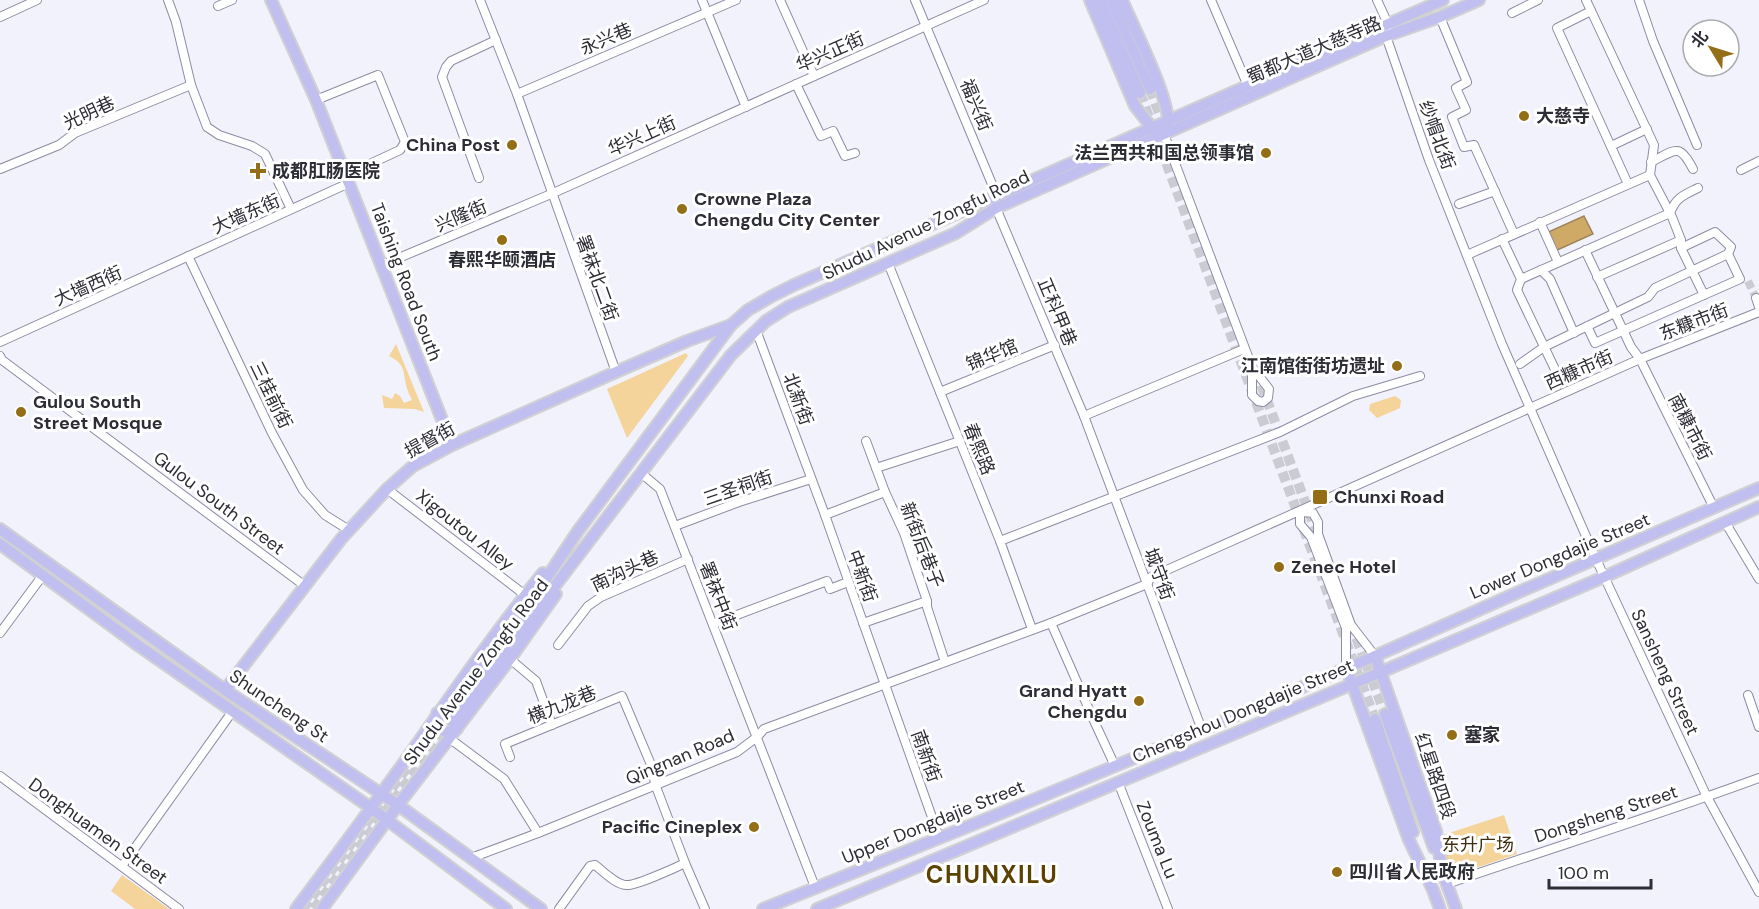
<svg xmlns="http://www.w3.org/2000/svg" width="1759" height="909" font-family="'DM Sans','Noto Sans SC',sans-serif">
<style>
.green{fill:#f4d49b}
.water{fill:#ceaa66;stroke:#9e8458;stroke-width:1.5}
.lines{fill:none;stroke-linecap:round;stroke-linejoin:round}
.minor-tunnel{stroke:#cbcbd4;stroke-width:8;stroke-dasharray:8 4;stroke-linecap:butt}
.major-tunnel{stroke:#cbcbd4;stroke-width:10;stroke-dasharray:10 5;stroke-linecap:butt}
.minor-casing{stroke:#8c8da3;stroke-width:10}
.major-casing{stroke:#d1d1d3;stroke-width:14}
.minor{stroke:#fff;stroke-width:8}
.major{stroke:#c1bfef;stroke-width:10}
.poi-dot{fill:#946e17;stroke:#fff;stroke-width:2}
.labels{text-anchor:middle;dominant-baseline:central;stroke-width:6;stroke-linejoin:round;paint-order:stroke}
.street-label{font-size:18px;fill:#2d2d36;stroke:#fff}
.poi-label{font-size:18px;font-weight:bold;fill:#2d2d36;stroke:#fff;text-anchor:start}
.park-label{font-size:18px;fill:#3e2e10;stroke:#fff}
.district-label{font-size:24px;font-weight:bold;letter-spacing:1.5px;fill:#5b4102;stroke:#fff}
</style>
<rect width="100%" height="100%" fill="#f2f2fc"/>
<g class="green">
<path d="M396,344L424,412L415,409L384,408L382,395L392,399L395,393L400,396L404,403L412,400C410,396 407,390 406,385C403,370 405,364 389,356Z"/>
<polygon points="686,353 688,356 627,438 607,389"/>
<polygon points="1395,396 1401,400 1400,408 1377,418 1369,410 1370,404"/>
<polygon points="1504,815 1517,854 1452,876 1440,836"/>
<polygon points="122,875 169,909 135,909 111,891"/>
</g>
<polygon class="water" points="1584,216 1593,234 1555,251 1546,233"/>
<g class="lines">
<polyline class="minor-tunnel" points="1748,281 1756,298"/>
<g class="major-tunnel">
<polyline points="1150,89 1165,129"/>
<polyline points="1140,93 1375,719"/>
<polyline points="1256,371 1319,539"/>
<polyline points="1351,624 1385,714"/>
<polyline points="303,909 445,716"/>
<polyline points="314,909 449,725"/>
</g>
<g class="minor-casing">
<g id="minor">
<polyline points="168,0 176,22 191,85 207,127 219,135 252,146 265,154 291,209"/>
<polyline points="480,0 517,94 616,372"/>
<polyline points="702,0 746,107"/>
<polyline points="780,0 814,76"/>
<polyline points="915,0 997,196"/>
<polyline points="1211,0 1248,86"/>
<polyline points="1377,0 1388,24 1386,36 1429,160 1502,344 1596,559 1707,797 1759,892"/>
<polyline points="1586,0 1654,145 1650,175 1672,217 1681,240 1681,248 1704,295"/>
<polyline points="1639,0 1653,41 1697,145"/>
<polyline points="218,6 232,0"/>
<polyline points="1591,11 1557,28 1628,184"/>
<polyline points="1512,13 1538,0"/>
<polyline points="0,17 37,0"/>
<polyline points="1440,17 1467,82 1456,88 1466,110 1452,117 1464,147 1474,145 1514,234"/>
<polyline points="796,84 821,136 833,131 845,156 855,153"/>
<polyline points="517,94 736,0"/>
<polyline points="316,100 378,75 405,142 400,150 346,175"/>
<polyline points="1164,134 1252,367 1269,389 1268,398 1263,402 1258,401 1252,395 1252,367"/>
<polyline points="1611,146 1647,129"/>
<path d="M1651,162C1675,150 1679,142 1693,169"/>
<polyline points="0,169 59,145 75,133 191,85"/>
<polyline points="1741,170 1759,161"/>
<polyline points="479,178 442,77 446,67 451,61 496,40"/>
<polyline points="1459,204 1495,191"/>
<polyline points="996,208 1084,416 1202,730"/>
<polyline points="1540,222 1558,262"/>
<polyline points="1502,239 1521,279 1517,290 1562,384"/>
<polyline points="1681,248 1715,232 1731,247 1728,254"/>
<polyline points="1585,250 1631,347 1640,359 1714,508"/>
<polyline points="1467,255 1650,175"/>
<polyline points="188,256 272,433 303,490 325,515 349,530"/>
<polyline points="888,263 1000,541 1032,629"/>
<polyline points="382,265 551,194 984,0"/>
<polyline points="1541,270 1550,279 1574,333"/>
<polyline points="1597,277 1681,240"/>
<path d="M1521,279L1670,213C1676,197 1684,195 1698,188"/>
<polyline points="1756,298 1759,307"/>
<polyline points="756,330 825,515 939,837"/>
<polyline points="0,342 349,183"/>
<polyline points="0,356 2,360 305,586"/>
<polyline points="1520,364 1544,347 1648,297 1655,288 1728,254 1740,279 1595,343 1587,326"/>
<polyline points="940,392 1055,345"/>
<polyline points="1084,416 1244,349"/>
<polyline points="866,441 885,492 904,533 927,601 927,607 945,662"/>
<polyline points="876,468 960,441"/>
<polyline points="641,473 660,489 815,887"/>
<polyline points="387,489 525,595"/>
<polyline points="825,515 885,492"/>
<polyline points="1725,522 1759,579"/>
<polyline points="675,526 739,502 811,479"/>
<polyline points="1000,541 1280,432 1353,396 1420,376"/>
<polyline points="863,623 927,601"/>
<polyline points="1051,623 1095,723 1115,766"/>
<polyline points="713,624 827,581 830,589 848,582"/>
<polyline points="0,633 43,575"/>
<polyline points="558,645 588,606 601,597 688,559"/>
<polyline points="510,659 536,681 552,725"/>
<polyline points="1346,667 1346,628 1311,537 1300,524 1300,515 1303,512 1313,513 1318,522 1318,534 1351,625 1375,656"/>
<polyline points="1748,695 1759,727"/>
<polyline points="449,738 504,779 538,833"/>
<polyline points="510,757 505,744 622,696 652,767 655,784 685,863 705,909"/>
<polyline points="0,776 179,909"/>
<polyline points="1118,782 1168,909"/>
<polyline points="471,858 538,833 737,752 757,737 764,729 1051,623 1147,584 1151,577 1640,359 1759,312"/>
<polyline points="122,866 232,712"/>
<path d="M1447,884C1551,848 1656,816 1759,778"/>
<path d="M559,909L590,866L595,865C603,871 616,885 627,885C635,886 675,868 685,863"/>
</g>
</g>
<g class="major-casing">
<g id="major">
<polyline points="271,0 316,100 452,445"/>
<polyline points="1090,0 1135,106 1152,128 1158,131"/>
<polyline points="1100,0 1140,93"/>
<polyline points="1111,0 1150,89"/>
<path d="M1122,0C1131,22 1174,107 1167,125"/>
<polyline points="0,529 225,690 398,805 541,909"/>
<polyline points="0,544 139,646 371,808 506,909"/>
<polyline points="1375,656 1436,831 1442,871 1456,909"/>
<polyline points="1346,667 1409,840 1433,890 1440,909"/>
<polyline points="225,690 341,539 387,489 413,466 452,445 616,372 687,341 731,325"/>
<path d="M437,713C433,729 443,735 457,729"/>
<polyline points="1385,714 1434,848"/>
<polyline points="445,716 534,597 578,531 731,325 748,310 772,296 794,285 1443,0"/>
<polyline points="1375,719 1413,832"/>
<polyline points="452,721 731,355 766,321 788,307 956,233 996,208 1386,36 1440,17 1479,0"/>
<path d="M296,909C333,860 369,811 405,761C450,697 494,633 543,573"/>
<polyline points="322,909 398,805 510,659 556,594"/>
<polyline points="763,909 999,814 1202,730 1375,656 1519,592 1759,488"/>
<polyline points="817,909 1381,672 1604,577 1759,507"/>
</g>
</g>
<use href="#minor" class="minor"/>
<use href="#major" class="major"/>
</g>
<g class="poi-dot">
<circle cx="1524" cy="116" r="6"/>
<circle cx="512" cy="145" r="6"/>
<circle cx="1266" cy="153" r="6"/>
<path d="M255 162h6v6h6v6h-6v6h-6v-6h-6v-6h6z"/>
<circle cx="682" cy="209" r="6"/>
<circle cx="502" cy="240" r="6"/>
<circle cx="1397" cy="366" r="6"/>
<circle cx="21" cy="412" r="6"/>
<rect x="1312" y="489" width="16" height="16" rx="3"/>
<circle cx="1279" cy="567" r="6"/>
<circle cx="1139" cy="701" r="6"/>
<circle cx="1452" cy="735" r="6"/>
<circle cx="754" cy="827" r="6"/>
<circle cx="1337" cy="872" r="6"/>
</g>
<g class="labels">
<g class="street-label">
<text transform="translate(606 39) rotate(-23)">永兴巷</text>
<text transform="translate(1314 50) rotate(-23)">蜀都大道大慈寺路</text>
<text transform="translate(830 52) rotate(-24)">华兴正街</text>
<text transform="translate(976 105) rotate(67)">福兴街</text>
<text transform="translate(89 113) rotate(-25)">光明巷</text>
<text transform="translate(1437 135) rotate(70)">纱帽北街</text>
<text transform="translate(642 136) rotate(-24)">华兴上街</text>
<text transform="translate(246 214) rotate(-24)">大墙东街</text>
<text transform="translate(461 216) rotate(-23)">兴隆街</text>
<text transform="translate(926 225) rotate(-26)">Shudu Avenue Zongfu Road</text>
<text transform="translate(597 278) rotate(70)">署袜北二街</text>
<text transform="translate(406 282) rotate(69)">Taishing Road South</text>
<text transform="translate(88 286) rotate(-24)">大墙西街</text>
<text transform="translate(1057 312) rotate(67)">正科甲巷</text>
<text transform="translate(1694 322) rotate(-21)">东糠市街</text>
<text transform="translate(992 355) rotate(-22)">锦华馆</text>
<text transform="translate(1579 370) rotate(-24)">西糠市街</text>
<text transform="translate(271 395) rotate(64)">三桂前街</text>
<text transform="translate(798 399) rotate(70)">北新街</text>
<text transform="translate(1690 427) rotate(63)">南糠市街</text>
<text transform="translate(430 440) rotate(-29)">提督街</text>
<text transform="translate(979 449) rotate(68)">春熙路</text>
<text transform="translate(738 488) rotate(-19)">三圣祠街</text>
<text transform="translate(219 503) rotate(37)">Gulou South Street</text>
<text transform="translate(465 530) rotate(38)">Xigoutou Alley</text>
<text transform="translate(922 545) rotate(69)">新街后巷子</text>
<text transform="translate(1560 556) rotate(-23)">Lower Dongdajie Street</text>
<text transform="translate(625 571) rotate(-25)">南沟头巷</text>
<text transform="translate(1159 574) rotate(70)">城守街</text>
<text transform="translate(862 576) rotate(70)">中新街</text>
<text transform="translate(718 596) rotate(69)">署袜中街</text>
<text transform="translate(476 672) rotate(-53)">Shudu Avenue Zongfu Road</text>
<text transform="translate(1665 672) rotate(65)">Sansheng Street</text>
<text transform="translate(562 705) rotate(-22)">横九龙巷</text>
<text transform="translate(279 706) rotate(34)">Shuncheng St</text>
<text transform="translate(1243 711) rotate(-23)">Chengshou Dongdajie Street</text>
<text transform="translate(926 756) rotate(70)">南新街</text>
<text transform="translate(680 757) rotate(-23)">Qingnan Road</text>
<text transform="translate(1435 776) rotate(71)">红星路四段</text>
<text transform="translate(1606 814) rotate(-18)">Dongsheng Street</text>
<text transform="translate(933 822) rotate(-22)">Upper Dongdajie Street</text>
<text transform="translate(98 831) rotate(36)">Donghuamen Street</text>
<text transform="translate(1157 840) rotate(68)">Zouma Lu</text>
</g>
<g class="poi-label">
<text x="1536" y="116">大慈寺</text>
<text x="500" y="145" text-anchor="end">China Post</text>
<text x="1254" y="153" text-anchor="end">法兰西共和国总领事馆</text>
<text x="272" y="171">成都肛肠医院</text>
<text x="694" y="199">Crowne Plaza<tspan x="694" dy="21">Chengdu City Center</tspan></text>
<text x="502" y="260" text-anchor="middle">春熙华颐酒店</text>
<text x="1385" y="366" text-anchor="end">江南馆街街坊遗址</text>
<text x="33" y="402">Gulou South<tspan x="33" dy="21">Street Mosque</tspan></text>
<text x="1334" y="497">Chunxi Road</text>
<text x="1291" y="567">Zenec Hotel</text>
<text x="1127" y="691" text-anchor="end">Grand Hyatt<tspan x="1127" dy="21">Chengdu</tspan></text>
<text x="1464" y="735">塞家</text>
<text x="742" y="827" text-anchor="end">Pacific Cineplex</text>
<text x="1349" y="872">四川省人民政府</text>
</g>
<g class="park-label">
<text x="1478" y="845">东升广场</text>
</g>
<g class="district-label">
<text x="992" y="874">CHUNXILU</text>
</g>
</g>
<g transform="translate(1711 48) rotate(308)"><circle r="28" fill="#ffffff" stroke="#ababaf" stroke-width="1.5"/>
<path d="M0-4.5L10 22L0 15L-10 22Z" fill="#946e17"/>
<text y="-9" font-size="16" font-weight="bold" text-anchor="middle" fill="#2d2d36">北</text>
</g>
<path d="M1549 879v9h102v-9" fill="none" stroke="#2d2d36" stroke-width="3"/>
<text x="1558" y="879" font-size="18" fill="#2d2d36" stroke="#ffffff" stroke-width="4.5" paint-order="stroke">100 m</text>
</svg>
